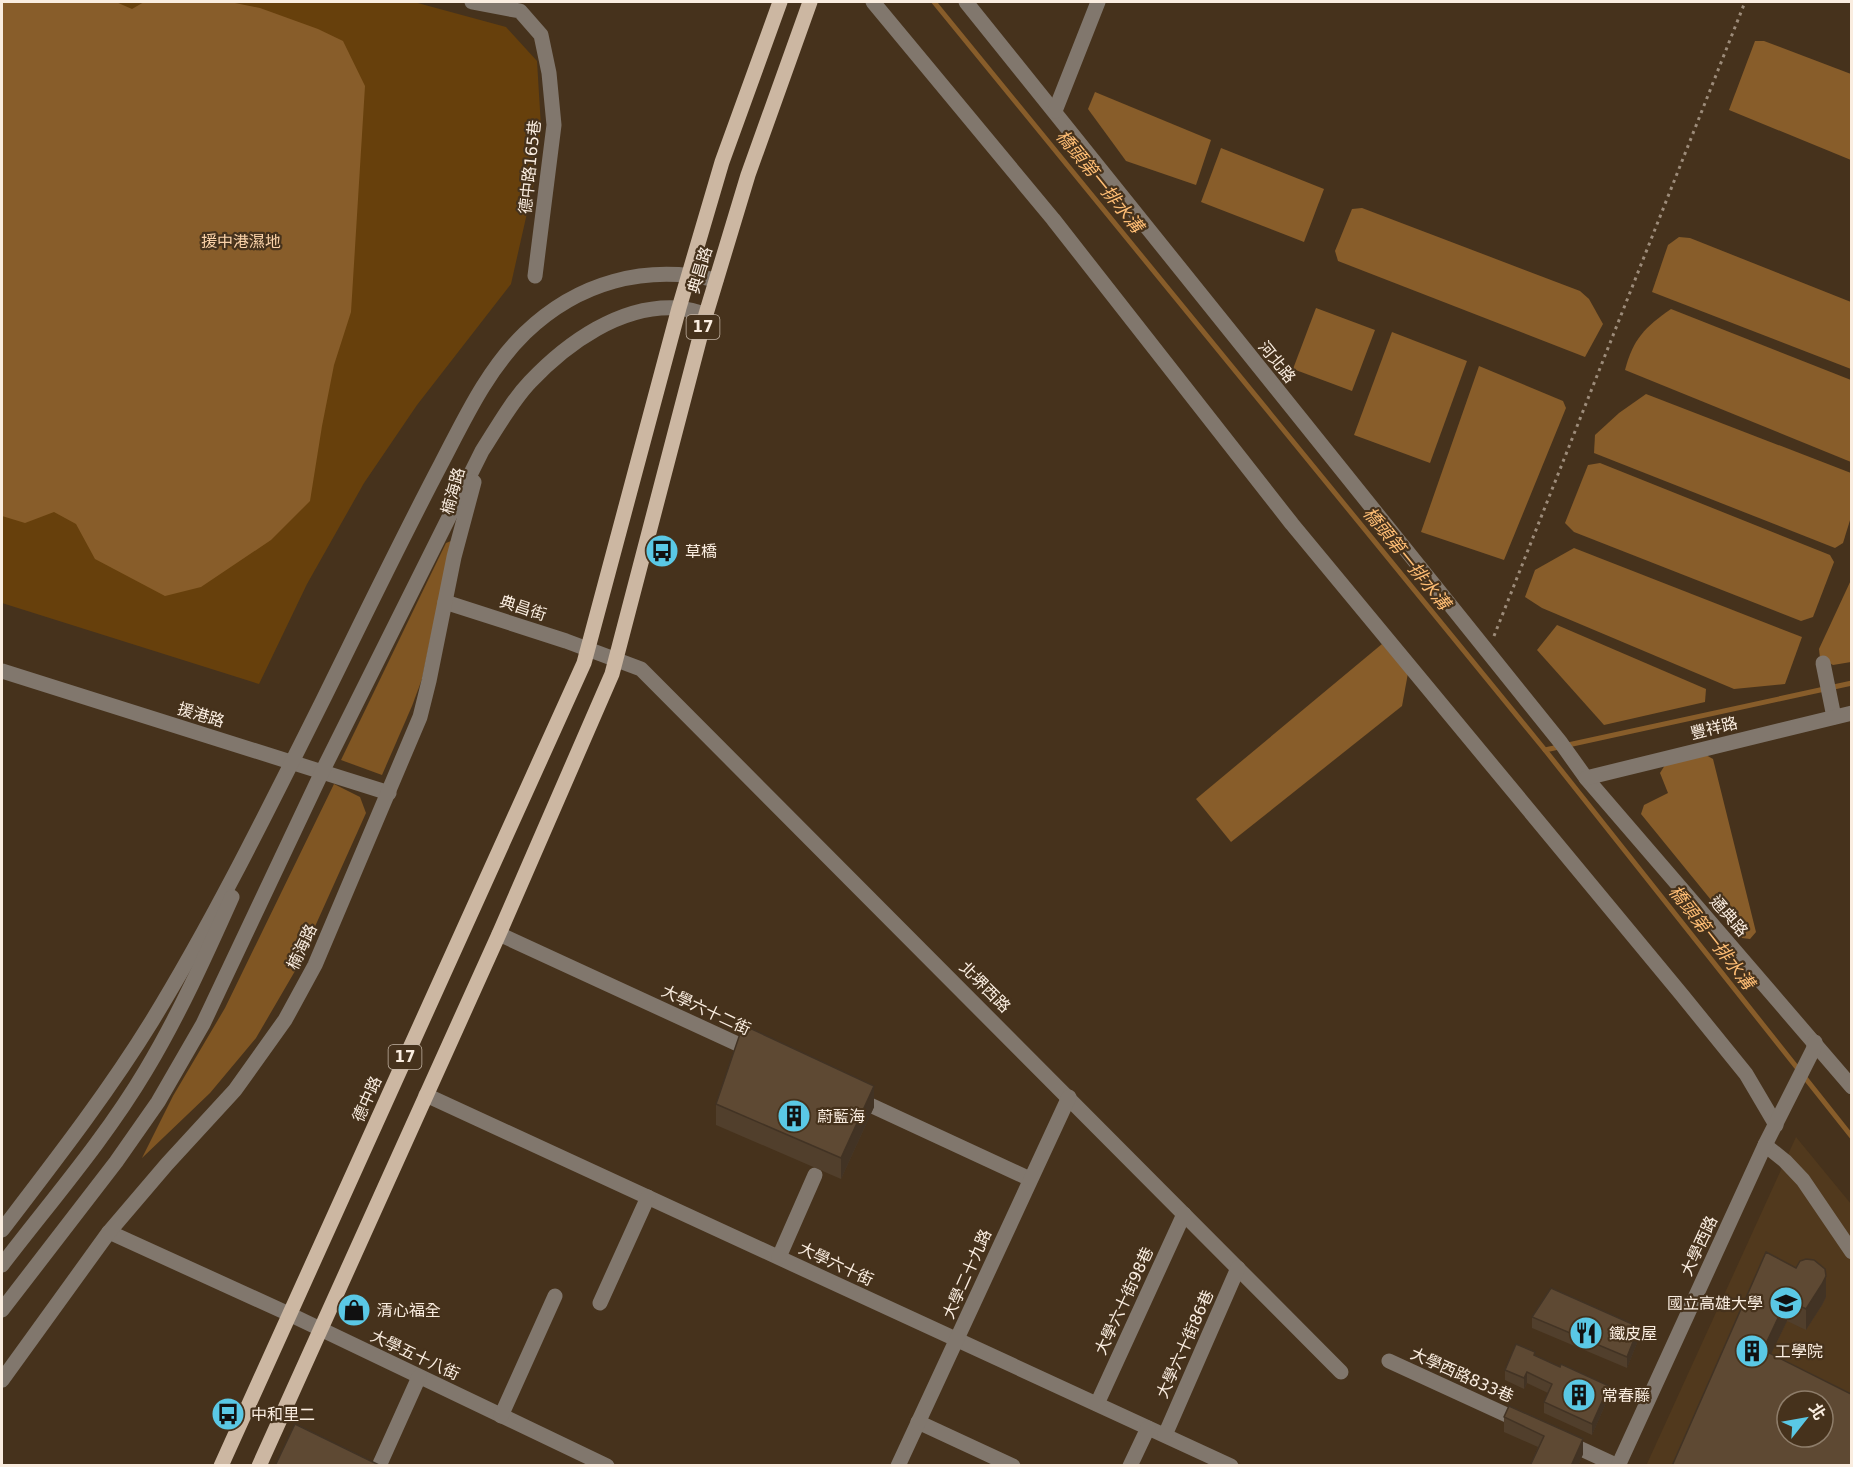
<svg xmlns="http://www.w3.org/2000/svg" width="1853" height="1467" font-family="'DejaVu Sans','Noto Sans TC',sans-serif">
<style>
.built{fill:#51391d;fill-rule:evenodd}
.green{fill:#67400c}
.forest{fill:#805623}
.water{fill:#885d2a}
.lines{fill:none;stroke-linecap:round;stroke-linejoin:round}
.stream{stroke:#885d2a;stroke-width:5}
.path{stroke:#9d8c7a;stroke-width:3;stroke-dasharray:3 4.5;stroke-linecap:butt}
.minor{stroke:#81776d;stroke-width:15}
.major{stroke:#ccb7a2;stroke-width:15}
.wall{fill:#513f2c}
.shaded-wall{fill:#423324}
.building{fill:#5e4933;stroke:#423324;stroke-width:1.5;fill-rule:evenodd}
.labels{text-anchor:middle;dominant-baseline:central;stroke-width:4.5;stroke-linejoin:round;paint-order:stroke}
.shield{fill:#46321c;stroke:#c4b5a5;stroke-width:1.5}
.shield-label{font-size:15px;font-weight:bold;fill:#faede0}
.street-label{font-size:16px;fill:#faede0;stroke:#46321c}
.park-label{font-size:16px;fill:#fad2a9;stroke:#46321c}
.poi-label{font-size:16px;fill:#faede0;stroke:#46321c;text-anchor:start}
.water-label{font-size:18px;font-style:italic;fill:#febd74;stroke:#46321c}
</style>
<rect width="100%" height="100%" fill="#46321c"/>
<path class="built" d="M1796,1137L1851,1204V1465L1646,1466ZM1787,1401H1823V1437H1787Z"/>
<polygon class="green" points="2,2 414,2 506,27 537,61 541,127 534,182 511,284 417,405 364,483 307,584 259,684 2,603"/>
<g class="forest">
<polygon points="451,541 422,679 412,706 382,775 341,760 446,543"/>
<polygon points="334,784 360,797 366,813 295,971 256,1038 210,1093 142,1158 173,1096 225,1008"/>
</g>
<g class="water">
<polygon points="2,2 116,2 132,9 144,2 230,2 260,8 318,29 343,41 365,86 351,312 334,365 322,426 310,501 271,540 201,587 165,596 95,559 76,524 54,512 25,523 2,516"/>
<polygon points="1755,41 1764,41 1851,74 1851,160 1729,110"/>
<polygon points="1095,92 1211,140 1196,185 1126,161 1088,109"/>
<polygon points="1221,148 1324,189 1304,242 1201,202"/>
<polygon points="1362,208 1580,291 1589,299 1603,324 1585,357 1338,261 1335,251 1352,209"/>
<polygon points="1679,237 1690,238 1851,302 1851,369 1652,292 1668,245"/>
<polygon points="1316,308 1375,330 1352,391 1293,369"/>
<path d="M1671,309L1851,380V462L1625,370C1633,339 1645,327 1671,309Z"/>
<polygon points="1392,332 1467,361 1430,463 1354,435"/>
<polygon points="1479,366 1563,401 1566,408 1504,560 1421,532"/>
<polygon points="1646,394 1851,473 1851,517 1843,543 1835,548 1594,453 1595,435 1619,413"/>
<polygon points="1600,463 1830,555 1834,562 1813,617 1801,621 1574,532 1565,523 1588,465"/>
<polygon points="1574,548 1802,637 1785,684 1734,689 1542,608 1525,597 1535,570"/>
<polygon points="1851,580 1851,662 1833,665 1820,658 1819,649"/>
<polygon points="1557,625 1706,689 1705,702 1604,725 1537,650"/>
<polygon points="1382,644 1408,673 1402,706 1231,842 1196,799"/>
<polygon points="1706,755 1713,759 1756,932 1750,939 1742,938 1641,814 1644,805 1668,793 1660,773 1665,765"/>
</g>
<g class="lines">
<g class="stream">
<polyline points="934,2 1545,750 1852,1137"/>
<polyline points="1545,750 1852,683"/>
</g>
<polyline class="path" points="1494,636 1745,2"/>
<g class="minor">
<polyline points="472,2 520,11 541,35 549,73 554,125 535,276"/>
<polyline points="873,2 1053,219 1292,524 1682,995 1746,1074 1776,1125"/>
<polyline points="966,2 1561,743 1586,778 1852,1087"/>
<polyline points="1055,111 1098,2"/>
<polyline points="445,602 566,641 641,669 1341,1372"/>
<polyline points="1823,663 1834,717"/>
<polyline points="2,671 389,793"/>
<polyline points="1586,778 1852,713"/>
<polyline points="499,934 755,1052"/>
<polyline points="426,1095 1231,1466"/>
<polyline points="855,1098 1030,1179"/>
<polyline points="1765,1145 1785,1161 1803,1180 1852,1252"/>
<path d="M2,1230C54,1162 107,1094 152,1021C215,918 269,808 323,700C362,621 400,542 441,464C465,418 487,370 525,333C578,282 645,264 716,280"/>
<polyline points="109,1232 289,1314 607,1466"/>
<polyline points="779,1257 815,1175"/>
<path d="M2,1265C51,1201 105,1139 146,1070C179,1015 206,955 232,897"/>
<polyline points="600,1303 648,1197"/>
<path d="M2,1310L116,1162L158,1102L203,1024L322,772L482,451C497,428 511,402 530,382C567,343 621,304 678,308C688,309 697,312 706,314"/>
<polyline points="1389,1361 1522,1422"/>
<polyline points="2,1380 109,1232 167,1164 235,1090 285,1020 315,965 420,717 429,681 454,557 474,482"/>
<polyline points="1097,1404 1184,1214"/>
<polyline points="501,1416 555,1296"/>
<polyline points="918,1422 1013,1466"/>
<polyline points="1165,1435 1238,1268"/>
<polyline points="1566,1442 1618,1466"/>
<polyline points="379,1466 419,1377"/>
<polyline points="898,1466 1069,1097"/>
<polyline points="1130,1466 1148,1428"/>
<polyline points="1618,1466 1765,1145 1813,1050 1815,1042"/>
</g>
<g class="major">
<polyline points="221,1466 584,663 679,308 722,162 780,2"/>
<polyline points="259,1466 499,934 612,674 706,314 748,175 810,2"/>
</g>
</g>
<g class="wall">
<polygon points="716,1104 874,1107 841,1179 716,1125"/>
<polygon points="1766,1252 1826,1297 1822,1305 1806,1330 1787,1321 1771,1354 1672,1466"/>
<polygon points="1532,1317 1639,1338 1627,1368 1532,1328"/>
<polygon points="1535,1356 1609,1396 1592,1435 1544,1413 1544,1402 1548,1393 1527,1383 1524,1389 1505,1380 1505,1370"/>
<polygon points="1504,1417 1583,1454 1578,1466 1530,1466 1538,1447 1504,1432"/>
</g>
<g class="shaded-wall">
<polygon points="874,1086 874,1107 841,1179 841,1158"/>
<polygon points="1826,1276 1826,1297 1822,1305 1806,1330 1806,1309"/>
<polygon points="1787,1299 1787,1321 1763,1371 1763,1350"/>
<polygon points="1639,1327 1639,1338 1627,1368 1627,1357"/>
<polygon points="1527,1372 1527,1383 1524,1389 1524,1378"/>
<polygon points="1609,1386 1609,1396 1592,1435 1592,1424"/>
<polygon points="1583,1439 1583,1454 1578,1466 1571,1466"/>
</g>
<g class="building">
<polygon points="743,1025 874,1086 841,1158 716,1104"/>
<path d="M1766,1252L1796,1268L1800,1261L1806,1259L1814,1260L1825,1269L1826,1276L1822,1284L1806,1309L1787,1299L1763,1350L1851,1394V1466H1672ZM1787,1401H1823V1437H1787Z"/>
<polygon points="1551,1288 1639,1327 1627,1357 1532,1317"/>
<polygon points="1516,1344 1535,1352 1534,1355 1560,1367 1561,1364 1609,1386 1592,1424 1544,1402 1552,1384 1527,1372 1524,1378 1505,1370"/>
<polygon points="1509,1406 1583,1439 1571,1466 1530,1466 1544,1436 1504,1417"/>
<polygon points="295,1424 381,1466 275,1466"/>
</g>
<defs>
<g id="bus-disc" transform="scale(1.725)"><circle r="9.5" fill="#5ac8e5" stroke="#46321c"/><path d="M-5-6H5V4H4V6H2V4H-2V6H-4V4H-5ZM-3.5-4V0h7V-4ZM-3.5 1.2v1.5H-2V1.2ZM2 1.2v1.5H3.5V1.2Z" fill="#111"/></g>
<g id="building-disc" transform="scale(1.725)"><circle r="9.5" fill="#5ac8e5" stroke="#46321c"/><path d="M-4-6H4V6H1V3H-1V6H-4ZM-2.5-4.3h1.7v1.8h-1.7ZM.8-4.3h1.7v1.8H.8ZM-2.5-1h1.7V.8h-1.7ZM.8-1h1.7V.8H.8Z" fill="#111"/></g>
<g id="university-disc" transform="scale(1.725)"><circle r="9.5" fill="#5ac8e5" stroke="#46321c"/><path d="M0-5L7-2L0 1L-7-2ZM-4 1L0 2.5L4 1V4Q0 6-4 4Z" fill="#111"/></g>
<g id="shop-disc" transform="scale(1.725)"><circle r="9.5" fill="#5ac8e5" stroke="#46321c"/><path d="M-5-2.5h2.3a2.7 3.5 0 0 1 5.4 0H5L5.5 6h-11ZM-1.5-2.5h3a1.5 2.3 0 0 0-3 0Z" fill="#111"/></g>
<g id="restaurant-disc" transform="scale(1.725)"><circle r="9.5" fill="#5ac8e5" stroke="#46321c"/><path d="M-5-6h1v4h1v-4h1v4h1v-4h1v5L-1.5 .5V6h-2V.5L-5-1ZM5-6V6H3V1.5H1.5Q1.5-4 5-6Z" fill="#111"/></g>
</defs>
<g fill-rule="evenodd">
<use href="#bus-disc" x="662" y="551"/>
<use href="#building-disc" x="794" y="1116"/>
<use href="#university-disc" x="1786" y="1303"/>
<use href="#shop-disc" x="354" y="1310"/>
<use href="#restaurant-disc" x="1586" y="1333"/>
<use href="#building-disc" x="1752" y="1351"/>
<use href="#building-disc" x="1579" y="1395"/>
<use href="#bus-disc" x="228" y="1414"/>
</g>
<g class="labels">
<g class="shield">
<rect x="686.5" y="315" width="33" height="24" rx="4.5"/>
<rect x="388.5" y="1045" width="33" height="24" rx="4.5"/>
</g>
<g class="shield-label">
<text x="703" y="327">17</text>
<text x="405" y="1057">17</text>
</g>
<g class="street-label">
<text transform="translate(530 167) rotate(-84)">德中路165巷</text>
<text transform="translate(700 270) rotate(-73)">典昌路</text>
<text transform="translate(1277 362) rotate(51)">河北路</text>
<text transform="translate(453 491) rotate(-75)">楠海路</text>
<text transform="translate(523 608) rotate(18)">典昌街</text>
<text transform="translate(201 715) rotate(17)">援港路</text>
<text transform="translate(1714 728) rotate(-14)">豐祥路</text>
<text transform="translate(1729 916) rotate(49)">通典路</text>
<text transform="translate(302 947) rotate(-65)">楠海路</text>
<text transform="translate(985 987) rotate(45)">北堺西路</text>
<text transform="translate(706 1010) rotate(25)">大學六十二街</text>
<text transform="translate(367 1099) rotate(-66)">德中路</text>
<text transform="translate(1699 1246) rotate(-65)">大學西路</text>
<text transform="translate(836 1264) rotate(25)">大學六十街</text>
<text transform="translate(967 1274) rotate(-66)">大學二十九路</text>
<text transform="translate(1124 1301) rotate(-65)">大學六十街98巷</text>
<text transform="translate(1185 1344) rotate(-66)">大學六十街86巷</text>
<text transform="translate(415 1355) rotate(25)">大學五十八街</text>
<text transform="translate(1462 1375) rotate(24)">大學西路833巷</text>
</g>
<g class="park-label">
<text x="241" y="241">援中港濕地</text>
</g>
<g class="poi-label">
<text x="685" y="551">草橋</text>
<text x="817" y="1116">蔚藍海</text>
<text x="1763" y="1303" text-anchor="end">國立高雄大學</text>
<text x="377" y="1310">清心福全</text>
<text x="1609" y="1333">鐵皮屋</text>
<text x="1775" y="1351">工學院</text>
<text x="1602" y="1395">常春藤</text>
<text x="251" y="1414">中和里二</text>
</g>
<g class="water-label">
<text transform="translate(1100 181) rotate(51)">橋頭第一排水溝</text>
<text transform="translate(1407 558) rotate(51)">橋頭第一排水溝</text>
<text transform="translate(1712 937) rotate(52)">橋頭第一排水溝</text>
</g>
</g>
<rect width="1853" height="1467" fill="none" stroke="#faede0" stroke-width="6"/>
<g transform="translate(1805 1419) rotate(59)"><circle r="28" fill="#46321c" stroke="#8e7d6a" stroke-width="1.5"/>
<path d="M0-4.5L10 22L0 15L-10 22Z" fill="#5ac8e5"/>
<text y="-9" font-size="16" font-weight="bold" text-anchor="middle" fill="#faede0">北</text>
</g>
</svg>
